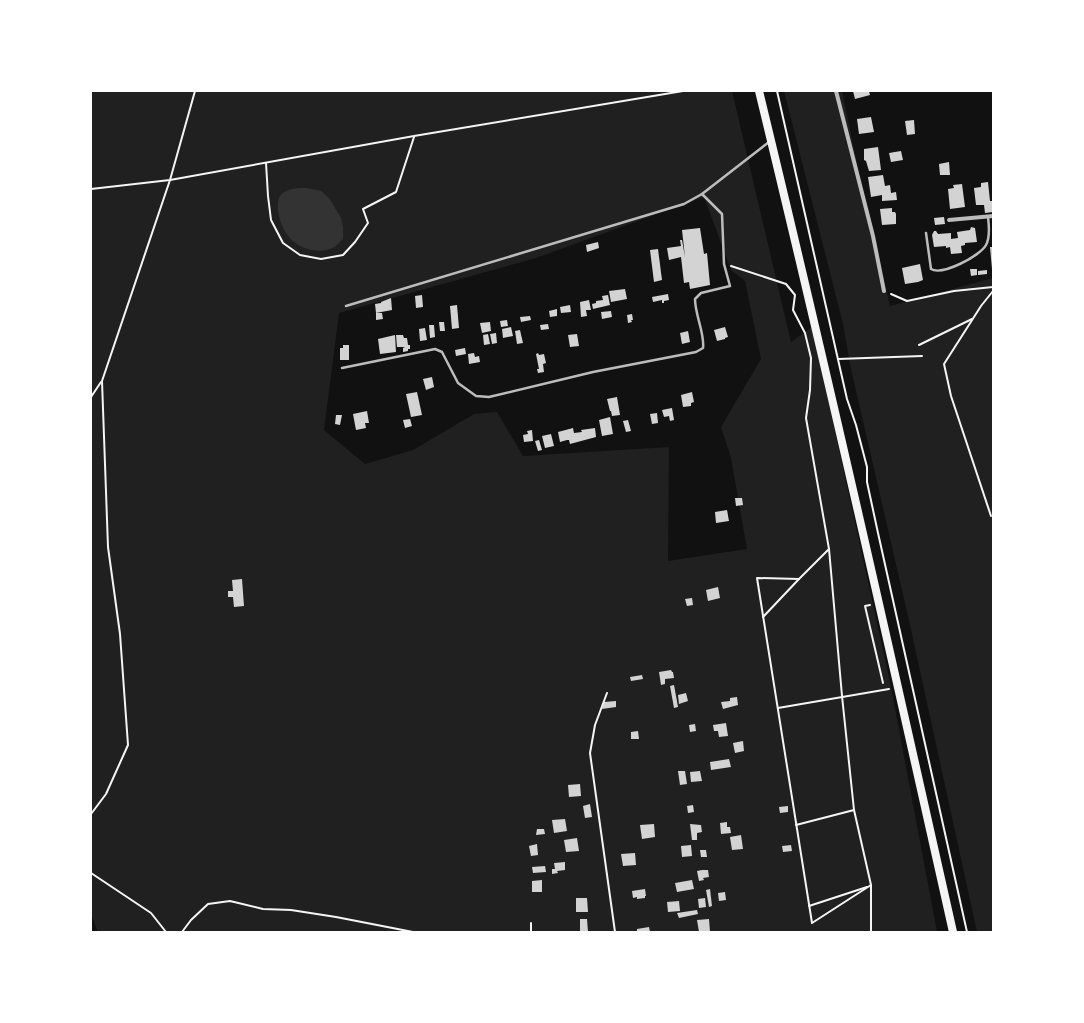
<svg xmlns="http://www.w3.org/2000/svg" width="1084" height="1023" font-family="Mulish,sans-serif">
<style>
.green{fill:#202020;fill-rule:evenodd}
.water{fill:#333}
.building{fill:#d3d3d3}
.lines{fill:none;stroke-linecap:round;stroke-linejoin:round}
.path{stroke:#f5f5f5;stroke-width:2}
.service{stroke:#bcbcbc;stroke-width:2.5}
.minor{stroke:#bcbcbc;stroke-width:4}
.primary{stroke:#f5f5f5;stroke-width:8}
</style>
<rect width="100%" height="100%" fill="#111"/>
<g class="green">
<path d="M91,91H732L791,342L812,327L890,682L937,932H98L91,914ZM704,197L731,270L745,281L761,359L721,427L731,458L747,549L668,561L669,447L523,456L497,412L474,414L413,450L365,464L324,430L339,313L536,258Z"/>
<polygon points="784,91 842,91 861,183 890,306 993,278 993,932 977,932 910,625 851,369 843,324"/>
</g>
<path class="water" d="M306,188L321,191L329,198L341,218L343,227V239C340,241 337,246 334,247C321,255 298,249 289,237C281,228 271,200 284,192C291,188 299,188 306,188Z"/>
<g class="building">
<polygon points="853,91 869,91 870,95 855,99"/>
<polygon points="871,117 874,132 859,134 857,119"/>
<polygon points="914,120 915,134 907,135 905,121"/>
<polygon points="878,147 881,170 869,171 866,161 864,160 864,149"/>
<polygon points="901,151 903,160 891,162 889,153"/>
<polygon points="949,162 950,175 940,175 939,164"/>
<polygon points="883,175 885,186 890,185 891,193 896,192 897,200 882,201 882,195 871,197 868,177"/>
<polygon points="988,182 990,201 993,201 993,212 985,213 984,205 976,205 974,188 981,187 981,183"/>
<polygon points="962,184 965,207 950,209 948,189 954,188 953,185"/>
<polygon points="892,208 892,212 895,212 896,214 896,224 882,225 880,209"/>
<polygon points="944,217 945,224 935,225 934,218"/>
<polygon points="971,227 975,228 977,242 965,243 965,245 961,246 962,253 951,254 950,247 946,248 946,246 934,247 932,235 934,231 936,231 938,234 951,233 951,239 958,238 957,232 970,230"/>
<polygon points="700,228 704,254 707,253 710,285 690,289 689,282 684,283 681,257 669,260 667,248 681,246 680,240 682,240 685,257 682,230"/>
<polygon points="598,242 599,248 587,252 586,245"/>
<polygon points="990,247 993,247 993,269 992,269"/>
<polygon points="658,249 662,280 654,282 650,250"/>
<polygon points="920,264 923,280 918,282 905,284 902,268"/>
<polygon points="970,269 977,269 977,275 971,276"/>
<polygon points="987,270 987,274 978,275 978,271"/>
<polygon points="625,289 627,299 611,302 609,291"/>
<polygon points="668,294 669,300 664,301 664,303 662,303 662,300 653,302 652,297"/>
<polygon points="422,295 423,307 416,308 415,296"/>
<polygon points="608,295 610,305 593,309 592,304 596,303 596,301 603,300 602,296"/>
<polygon points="391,298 392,310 376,313 375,304 381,303 381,302"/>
<polygon points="589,300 591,310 586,310 587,316 581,317 580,302"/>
<polygon points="457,305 459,328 452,329 450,306"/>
<polygon points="570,305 571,312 561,313 560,307"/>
<polygon points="557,309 557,316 550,317 549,311"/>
<polygon points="611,311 612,317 602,319 601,312"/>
<polygon points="376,313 382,313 383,319 376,320"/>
<polygon points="632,314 633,320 631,320 632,322 628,323 627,315"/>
<polygon points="530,316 531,320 521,322 520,317"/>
<polygon points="507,320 508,326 501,327 500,321"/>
<polygon points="439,322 444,322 445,331 440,331"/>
<polygon points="490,322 491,331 482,333 480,323"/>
<polygon points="548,324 549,329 541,330 540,325"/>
<polygon points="429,325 434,325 435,337 430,338"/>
<polygon points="511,327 513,336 503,338 502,329"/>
<polygon points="725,327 728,337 725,338 725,339 717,341 714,330"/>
<polygon points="425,328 427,340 420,341 419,329"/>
<polygon points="520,330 523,343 517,344 515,331"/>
<polygon points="688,331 690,342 682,344 680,333"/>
<polygon points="496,333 497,343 492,344 490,334"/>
<polygon points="488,334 490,344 484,345 483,335"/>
<polygon points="577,334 579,346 570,347 568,335"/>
<polygon points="395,335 396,352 380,354 378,339"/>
<polygon points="396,335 403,335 404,338 407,338 408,345 410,345 410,349 408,349 408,351 403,352 403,348 405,347 405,342 405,347 397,347"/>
<polygon points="343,345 349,345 349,360 340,360 340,348 343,348"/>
<polygon points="465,348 466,354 456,356 455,350"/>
<polygon points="474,353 475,357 479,356 480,362 469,364 468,354"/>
<polygon points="538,353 539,355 544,354 546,363 543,364 544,372 538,373 537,369 539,369 536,354"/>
<polygon points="432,377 434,387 426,390 423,379"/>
<polygon points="417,392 422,415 411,417 406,394"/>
<polygon points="692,392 694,402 691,403 691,406 683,407 681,395"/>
<polygon points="617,397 620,415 612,416 611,411 610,411 607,399"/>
<polygon points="672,408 674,420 670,421 669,416 664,417 662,410"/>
<polygon points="367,411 369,423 365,423 366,428 356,430 353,414"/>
<polygon points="657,413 658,423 652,424 650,414"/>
<polygon points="336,415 342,415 340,425 335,424"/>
<polygon points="610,417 613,434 602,436 599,420"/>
<polygon points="410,419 412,426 405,428 403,420"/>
<polygon points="628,420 631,431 626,432 623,421"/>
<polygon points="573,428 574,433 582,432 581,430 595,428 596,437 570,444 569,440 567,440 560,442 558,432"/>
<polygon points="532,430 533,441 524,442 523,435 528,434 527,431"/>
<polygon points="551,434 554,446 545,448 542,436"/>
<polygon points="539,440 542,450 538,451 535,441"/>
<polygon points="735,498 742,498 743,505 736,506"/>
<polygon points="727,510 729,521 716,523 715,512"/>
<polygon points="242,579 244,606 234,607 233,597 228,597 228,591 233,591 232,580"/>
<polygon points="718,587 720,598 708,601 706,590"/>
<polygon points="692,598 693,605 687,606 685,599"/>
<polygon points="671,670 672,672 673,672 674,678 665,679 665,684 661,685 659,672"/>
<polygon points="642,675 643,679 631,681 630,677"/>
<polygon points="674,685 678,707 674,708 670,686"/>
<polygon points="686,693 688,701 679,704 678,695"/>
<polygon points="737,697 738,705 723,709 721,702 730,701 730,698"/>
<polygon points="616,701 616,707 602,709 604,702"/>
<polygon points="726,723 728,736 719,737 718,731 714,731 713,725"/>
<polygon points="695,724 696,731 690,732 689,725"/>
<polygon points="638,731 639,739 631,739 631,732"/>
<polygon points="743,741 744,751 735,753 733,743"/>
<polygon points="729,759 731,767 711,770 710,762"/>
<polygon points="678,771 685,771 687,784 680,785"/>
<polygon points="700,771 702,781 691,782 690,772"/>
<polygon points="580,784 581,796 569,797 568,785"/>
<polygon points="590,804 592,817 585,818 583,806"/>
<polygon points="693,805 694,812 688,813 687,806"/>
<polygon points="788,806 788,812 780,813 779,807"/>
<polygon points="565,819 567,831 554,833 552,820"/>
<polygon points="727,822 727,827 730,827 731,833 721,834 720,823"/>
<polygon points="654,824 655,837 642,839 640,825"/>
<polygon points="690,824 701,825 702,832 697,833 697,840 692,840"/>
<polygon points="537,829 544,829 545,834 536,835"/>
<polygon points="741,835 743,849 732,850 730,837"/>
<polygon points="577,838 579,851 566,852 564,840"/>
<polygon points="537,844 538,855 531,856 529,846"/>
<polygon points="691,845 692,856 682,857 681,846"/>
<polygon points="791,845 792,851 783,852 782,846"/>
<polygon points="700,850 706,850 707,857 701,857"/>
<polygon points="635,853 636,865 623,866 621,854"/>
<polygon points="565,862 565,870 557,871 558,873 552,874 552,869 555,869 554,863"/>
<polygon points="545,866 546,872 533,873 532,867"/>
<polygon points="702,870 708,870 709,877 703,878 704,880 699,881 697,871"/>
<polygon points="542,880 542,892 532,892 532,881"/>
<polygon points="692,880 694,889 677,892 675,883"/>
<polygon points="645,889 646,896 645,896 645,898 637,899 637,897 633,898 632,891"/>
<polygon points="710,889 712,906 709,907 706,890"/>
<polygon points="725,892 726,900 719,901 718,893"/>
<polygon points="576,898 587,898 588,912 576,912"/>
<polygon points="705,898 706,907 699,908 698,899"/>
<polygon points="679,901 680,911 668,912 667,902"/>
<polygon points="697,910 698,914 679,918 677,913"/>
<polygon points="580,919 587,919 588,932 580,932"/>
<polygon points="709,919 710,932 699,932 697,920"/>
<polygon points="649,927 650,932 637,932 637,929"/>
</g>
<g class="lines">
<g class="path">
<polyline points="777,91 847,399 856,425 867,467 867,482 878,533 967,932"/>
<polyline points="266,163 268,196 271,220 283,243 300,255 321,259 343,255 355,242 368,223 363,209 396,192 414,137"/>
<polyline points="91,189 170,180 414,136 683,91"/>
<polyline points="731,266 786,284 795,295 793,310 805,333 811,358 810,390 806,418 829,549 799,579 757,578 812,923 871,885 871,932"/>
<polyline points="891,294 907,301 954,291 993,287"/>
<polyline points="919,345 972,319"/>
<polyline points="838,359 922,356"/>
<polyline points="91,397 101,382"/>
<polyline points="991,516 951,396 944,364 981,306 993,291"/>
<polyline points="829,549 842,696 854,810 871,885"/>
<polyline points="870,605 865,606 883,683"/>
<polyline points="763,617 799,579"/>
<polyline points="607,693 595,725 590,753 615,932"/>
<polyline points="778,708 889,689"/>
<polyline points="91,814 106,794 128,745 120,634 108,547 102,381 170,180 195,91"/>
<polyline points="796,825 854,810"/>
<polyline points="91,873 151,913 166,932"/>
<polyline points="809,906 867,887"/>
<polyline points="182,932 191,920 208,904 230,901 263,909 291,910 336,917 413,932"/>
<polyline points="531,932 531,923"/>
</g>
<g class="service">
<path d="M926,233L931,269C942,276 980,256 986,245C990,238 989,225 988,217"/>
<polyline points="346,306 684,204 702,194 769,142"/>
<path d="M342,368L435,349L442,352L458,383L476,396L489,397L593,372L696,352L703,348C705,334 695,315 695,299L701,293L730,286L724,264L722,214L702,194"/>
</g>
<g class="minor">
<polyline points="836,91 873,236 884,291"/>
<polyline points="949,220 993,216"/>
</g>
<path class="primary" d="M759,91C827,371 890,651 953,932"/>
</g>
<rect width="1084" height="1023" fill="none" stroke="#ffffff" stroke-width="184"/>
</svg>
